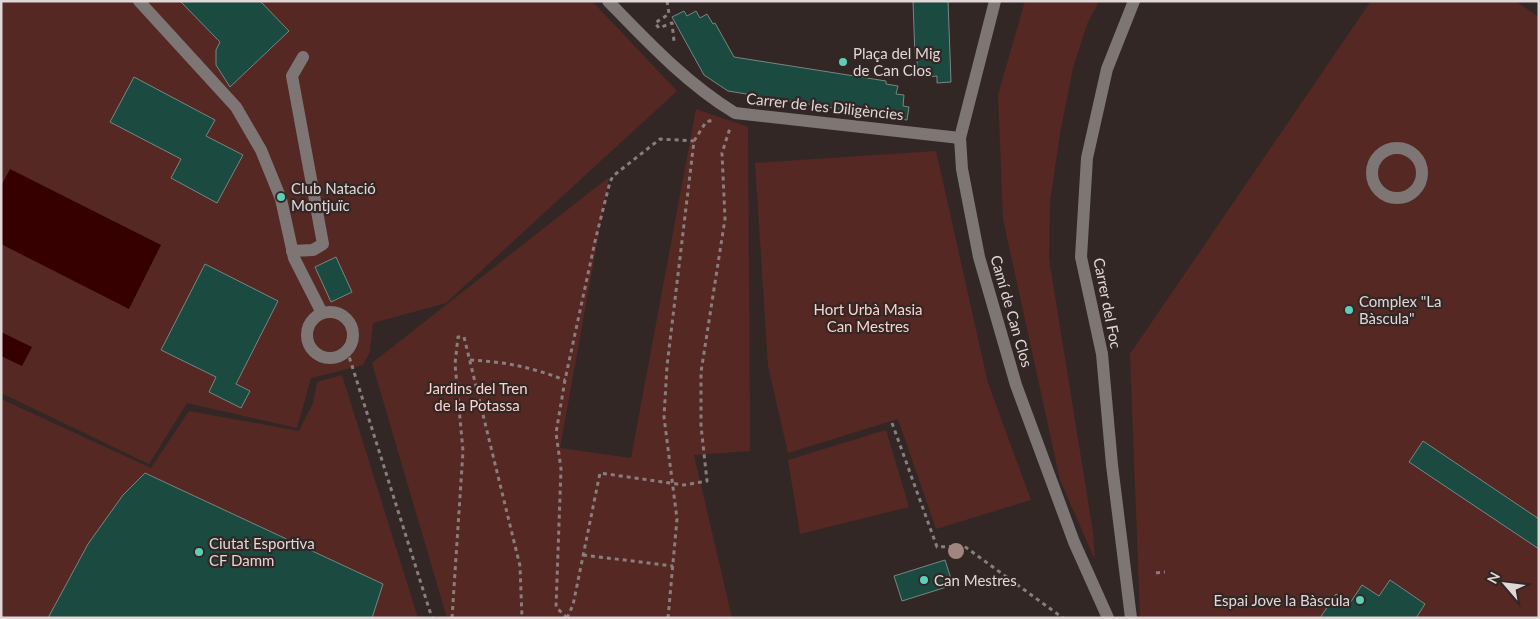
<svg xmlns="http://www.w3.org/2000/svg" width="1540" height="619" font-family="Lato,sans-serif">
<style>
.green{fill:#552823}
.water{fill:#360000}
.building{fill:#1b4a41;stroke:#778682}
.lines{fill:none;stroke-linecap:round;stroke-linejoin:round}
.path{stroke:#897e7d;stroke-width:3;stroke-dasharray:4 4;stroke-linecap:butt}
.minor{stroke:#7d7675;stroke-width:12}
.tree{fill:#a18581}
.poi-dot{fill:#5eceb8;stroke:#332726;stroke-width:2}
.labels{text-anchor:middle;dominant-baseline:central;stroke-width:4.5;stroke-linejoin:round;paint-order:stroke}
.poi-label{font-size:15px;fill:#e0d7d6;stroke:#332726;text-anchor:start}
.street-label{font-size:15px;fill:#e0d7d6;stroke:#332726}
.park-label{font-size:15px;fill:#fbd2cc;stroke:#332726}
</style>
<rect width="100%" height="100%" fill="#332726"/>
<g class="green">
<polygon points="1,1 592,1 677,91 446,303 373,323 370,352 363,365 311,378 297,428 187,403 149,464 1,393"/>
<polygon points="1025,1 1099,1 1087,24 1073,68 1060,133 1050,202 1049,259 1093,532 1095,560 1060,480 1003,219 998,95"/>
<polygon points="1371,1 1515,1 1539,17 1539,618 1140,618 1130,354"/>
<polygon points="696,109 748,127 750,451 694,455 732,618 447,618 372,363 609,177 560,448 631,458"/>
<polygon points="936,151 988,383 1031,500 936,529 898,419 788,453 768,366 755,163"/>
<polygon points="342,375 418,618 1,618 1,399 151,468 189,411 299,431 313,403 317,382"/>
<polygon points="886,430 909,507 800,534 788,460"/>
</g>
<g class="water">
<polygon points="10,169 161,245 129,309 1,244 1,186"/>
<polygon points="1,332 32,347 22,366 1,356"/>
</g>
<g class="building">
<polygon points="180,1 260,1 289,31 230,87 216,65 216,50 220,42"/>
<polygon points="913,1 948,1 951,82 937,83 937,76 926,77 926,68 917,68 917,57 915,57"/>
<polygon points="684,11 687,16 696,11 700,18 707,14 713,24 715,23 734,57 886,81 886,84 898,86 896,94 904,95 903,106 909,107 907,120 728,91 704,75 672,17"/>
<polygon points="134,77 215,120 206,136 243,155 217,203 171,178 181,159 110,122"/>
<polygon points="336,257 352,292 331,302 315,267"/>
<polygon points="205,264 278,301 236,384 250,391 241,408 209,392 216,377 161,350"/>
<polygon points="1423,441 1539,519 1539,549 1409,462"/>
<polygon points="145,473 383,584 372,618 48,618 88,544 123,495"/>
<polygon points="945,560 953,585 902,601 894,576"/>
<polygon points="1390,580 1425,604 1416,618 1320,618 1336,594 1350,603 1362,585 1379,596"/>
</g>
<g class="lines">
<g class="path">
<polyline points="667,1 669,14 655,23 659,28 672,23 674,41"/>
<polyline points="347,350 432,618"/>
<path d="M470,360C507,362 530,367 565,380"/>
<polyline points="892,423 937,547 964,546 1063,618"/>
<polyline points="583,555 673,566"/>
<polyline points="1156,573 1165,572"/>
<polyline points="452,618 463,451 455,364 458,337 464,337 520,566 522,618"/>
<polyline points="567,618 573,605 600,473 684,485 707,481 701,426 701,372 725,219 722,153 730,128"/>
<polyline points="567,618 556,607 561,469 556,433 565,380 596,237 610,182 613,176 660,139 694,141"/>
<polyline points="668,618 677,519 664,417 667,366 694,141 706,122 713,120"/>
</g>
<g class="minor">
<polyline points="139,1 236,107 261,150 281,199 294,258 322,313"/>
<path d="M608,1C648,42 686,83 735,113L960,138"/>
<polyline points="995,1 960,138 962,169 979,257 1016,385 1074,542 1108,618"/>
<circle cx="1397" cy="173" r="25"/>
<polyline points="292,251 313,250 323,244 292,76 303,57"/>
<circle cx="330" cy="335" r="23"/>
<polyline points="1131,618 1112,465 1102,354 1081,257 1087,158 1107,69 1134,1"/>
</g>
</g>
<circle class="tree" cx="956" cy="551" r="8"/>
<g class="poi-dot">
<circle cx="843" cy="62" r="5"/>
<circle cx="281" cy="197" r="5"/>
<circle cx="1349" cy="310" r="5"/>
<circle cx="199" cy="552" r="5"/>
<circle cx="924" cy="580" r="5"/>
<circle cx="1360" cy="600" r="5"/>
</g>
<g class="labels">
<g class="poi-label">
<text x="853" y="53">Plaça del Mig<tspan x="853" dy="17">de Can Clos</tspan></text>
<text x="291" y="188">Club Natació<tspan x="291" dy="17">Montjuïc</tspan></text>
<text x="1359" y="301">Complex "La<tspan x="1359" dy="17">Bàscula"</tspan></text>
<text x="209" y="543">Ciutat Esportiva<tspan x="209" dy="17">CF Damm</tspan></text>
<text x="934" y="580">Can Mestres</text>
<text x="1350" y="600" text-anchor="end">Espai Jove la Bàscula</text>
</g>
<g class="street-label">
<text transform="translate(825 106) rotate(6)">Carrer de les Diligències</text>
<text transform="translate(1108 303) rotate(79)">Carrer del Foc</text>
<text transform="translate(1012 311) rotate(74)">Camí de Can Clos</text>
</g>
<g class="park-label">
<text x="868" y="309">Hort Urbà Masia<tspan x="868" dy="17">Can Mestres</tspan></text>
<text x="477" y="388">Jardins del Tren<tspan x="477" dy="17">de la Potassa</tspan></text>
</g>
</g>
<rect width="1540" height="619" fill="none" stroke="#e0d7d6" stroke-width="5"/>
<g transform="translate(1505 584) rotate(298)" stroke="#332726" stroke-width="4" paint-order="stroke">
<path d="M0-4L9 19L0 12L-9 19Z" fill="#e0d7d6"/>
<text y="-8" font-size="14" font-weight="bold" text-anchor="middle" fill="#e0d7d6">N</text>
</g>
</svg>
